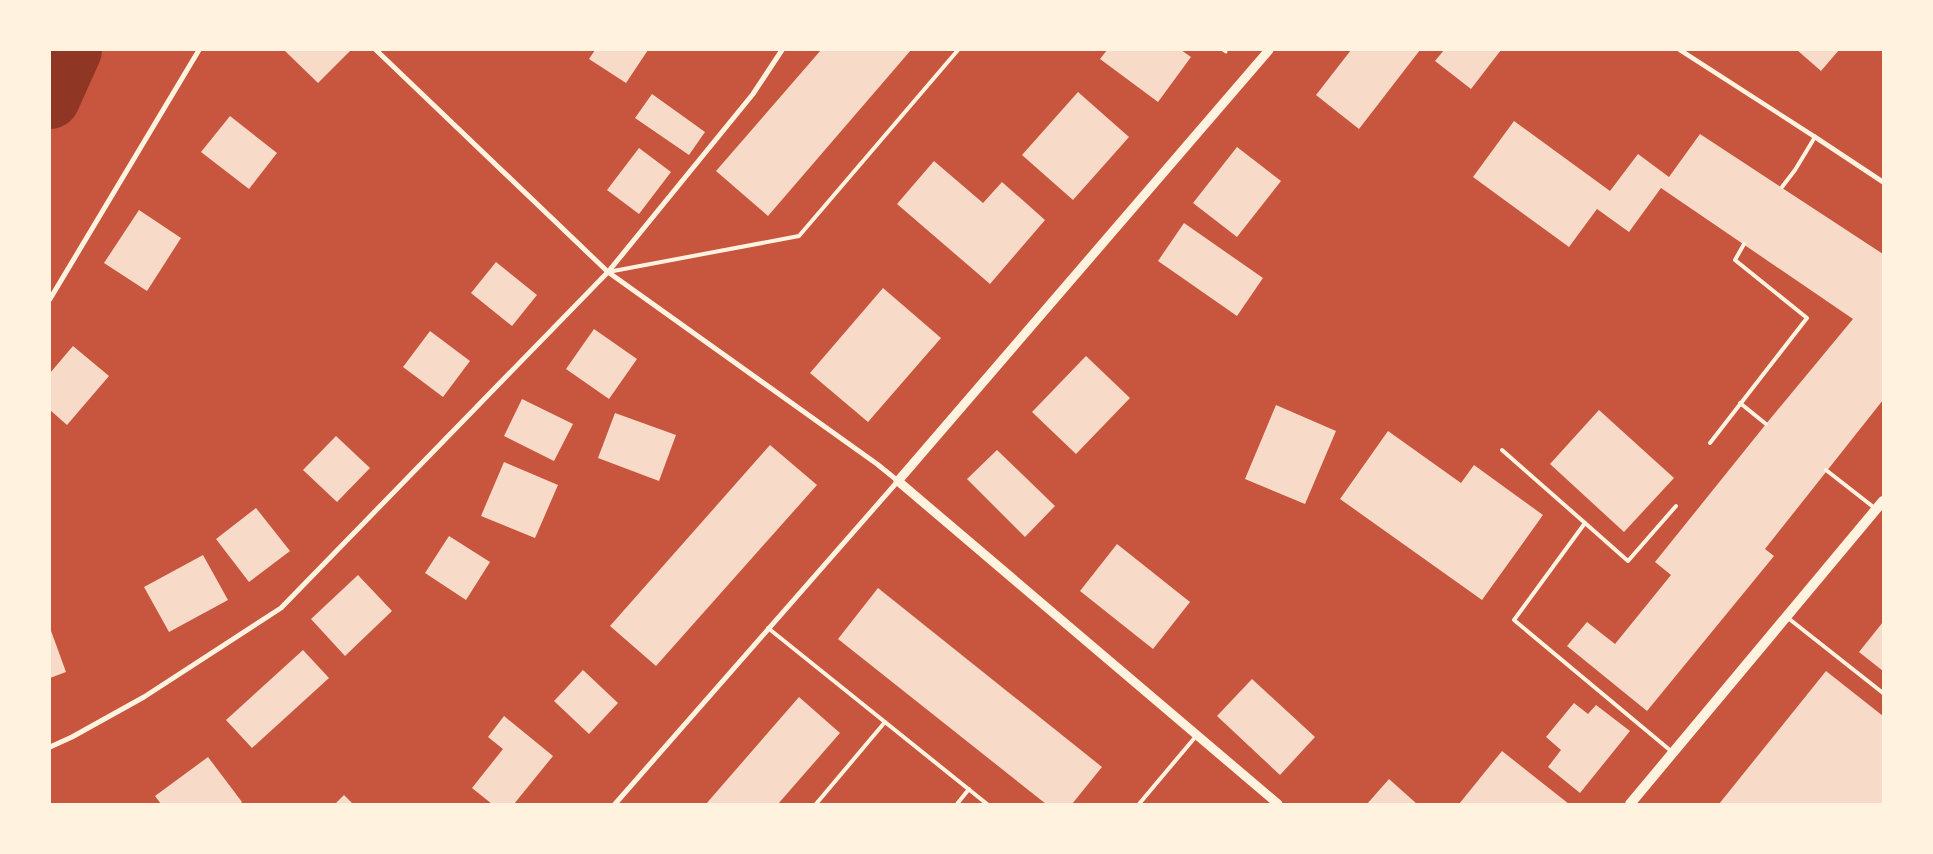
<svg xmlns="http://www.w3.org/2000/svg" width="1933" height="854" font-family="'Open Sans',sans-serif">
<style>
.lines{fill:none;stroke-linecap:round;stroke-linejoin:round}
.river{stroke:#8f3625;stroke-width:60}
.building{fill:#f7dbc8}
.path{stroke:#fff3e0;stroke-width:3}
.service{stroke:#fff3e0;stroke-width:4}
.pedestrian{stroke:#fff3e0;stroke-width:4.5}
.minor{stroke:#fff3e0;stroke-width:5}
.tertiary{stroke:#fff3e0;stroke-width:9}
.secondary{stroke:#fff3e0;stroke-width:10}
</style>
<rect width="100%" height="100%" fill="#c8553d"/>
<g class="lines">
<polyline class="river" points="50,99 72,50"/>
</g>
<g class="building">
<polygon points="284,50 351,50 318,83"/>
<polygon points="595,50 648,50 626,83 589,59"/>
<polygon points="821,50 911,50 768,216 716,171"/>
<polygon points="1107,50 1181,50 1191,57 1158,102 1100,59"/>
<polygon points="1351,50 1420,50 1359,129 1316,95"/>
<polygon points="1444,50 1501,50 1471,89 1435,61"/>
<polygon points="1797,50 1839,50 1821,71"/>
<polygon points="1078,92 1129,137 1073,200 1022,155"/>
<polygon points="652,94 705,132 689,155 635,118"/>
<polygon points="230,116 277,153 249,189 201,152"/>
<polygon points="1514,121 1610,191 1638,154 1669,177 1700,134 1883,254 1883,400 1765,549 1774,556 1647,711 1567,646 1587,622 1615,644 1671,575 1655,562 1766,424 1853,319 1661,188 1629,232 1597,209 1569,247 1473,177"/>
<polygon points="1237,147 1281,181 1237,237 1193,203"/>
<polygon points="639,148 671,172 639,214 607,190"/>
<polygon points="934,161 983,203 1002,182 1045,220 990,284 897,204"/>
<polygon points="139,210 181,238 147,291 104,263"/>
<polygon points="1184,223 1263,278 1237,316 1158,261"/>
<polygon points="496,262 537,295 512,326 471,293"/>
<polygon points="883,288 941,338 868,422 810,373"/>
<polygon points="594,329 637,359 609,399 566,369"/>
<polygon points="430,331 470,361 443,397 403,367"/>
<polygon points="73,346 109,376 67,425 50,410 50,373"/>
<polygon points="1086,356 1130,398 1076,454 1032,412"/>
<polygon points="522,399 573,424 554,461 504,436"/>
<polygon points="1276,405 1336,431 1305,504 1245,479"/>
<polygon points="1599,410 1674,478 1624,532 1550,464"/>
<polygon points="615,413 676,435 659,481 598,458"/>
<polygon points="1388,431 1461,483 1474,465 1543,515 1482,600 1340,499"/>
<polygon points="336,436 370,468 337,502 303,470"/>
<polygon points="770,445 817,485 656,666 610,626"/>
<polygon points="997,450 1055,506 1025,537 967,479"/>
<polygon points="504,462 558,485 535,538 481,516"/>
<polygon points="256,508 290,551 249,582 216,539"/>
<polygon points="449,536 490,562 466,600 425,573"/>
<polygon points="1117,544 1190,602 1153,649 1080,591"/>
<polygon points="203,555 228,600 169,632 144,587"/>
<polygon points="358,575 392,611 345,656 311,619"/>
<polygon points="878,588 1102,767 1072,804 1046,804 838,639"/>
<polygon points="1883,622 1883,671 1859,652"/>
<polygon points="50,628 66,672 50,678"/>
<polygon points="303,650 329,678 252,748 226,720"/>
<polygon points="583,670 618,703 589,734 554,701"/>
<polygon points="1826,671 1883,716 1883,804 1719,804"/>
<polygon points="1252,679 1315,737 1280,775 1217,716"/>
<polygon points="799,697 840,733 778,804 706,804"/>
<polygon points="1574,703 1588,714 1596,705 1630,731 1580,793 1548,767 1561,750 1546,737"/>
<polygon points="504,716 553,756 514,804 492,804 472,788 503,749 488,737"/>
<polygon points="1502,751 1569,804 1459,804"/>
<polygon points="208,757 242,802 240,804 161,804 155,796"/>
<polygon points="1389,779 1417,804 1367,804"/>
<polygon points="344,795 353,804 335,804"/>
</g>
<g class="lines">
<polyline class="path" points="1223,50 1226,52"/>
<g class="service">
<polyline points="1782,187 1795,170 1815,137"/>
<polyline points="608,272 799,236 958,50"/>
<polyline points="1740,403 1766,424"/>
<polyline points="1710,443 1807,318 1735,260 1744,244"/>
<polyline points="1502,450 1585,523 1514,620 1671,751"/>
<polyline points="1826,470 1876,509"/>
<polyline points="1585,523 1628,561 1676,506"/>
<polyline points="1788,618 1883,693"/>
<polyline points="768,628 987,804"/>
<polyline points="816,804 885,722"/>
<polyline points="957,804 969,789"/>
<polyline points="1139,804 1197,735"/>
</g>
<polyline class="pedestrian" points="1680,50 1815,137"/>
<g class="minor">
<polyline points="376,50 608,272 877,464 898,481 615,804"/>
<polyline points="1815,137 1883,182"/>
<polyline points="50,299 199,50"/>
<polyline points="50,747 72,737 144,697 281,608 608,272 753,94 782,50"/>
</g>
<polyline class="tertiary" points="1269,50 898,481 1278,804"/>
<polyline class="secondary" points="1630,804 1883,501"/>
</g>
<rect width="1933" height="854" fill="none" stroke="#fff3e0" stroke-width="102"/>
</svg>
